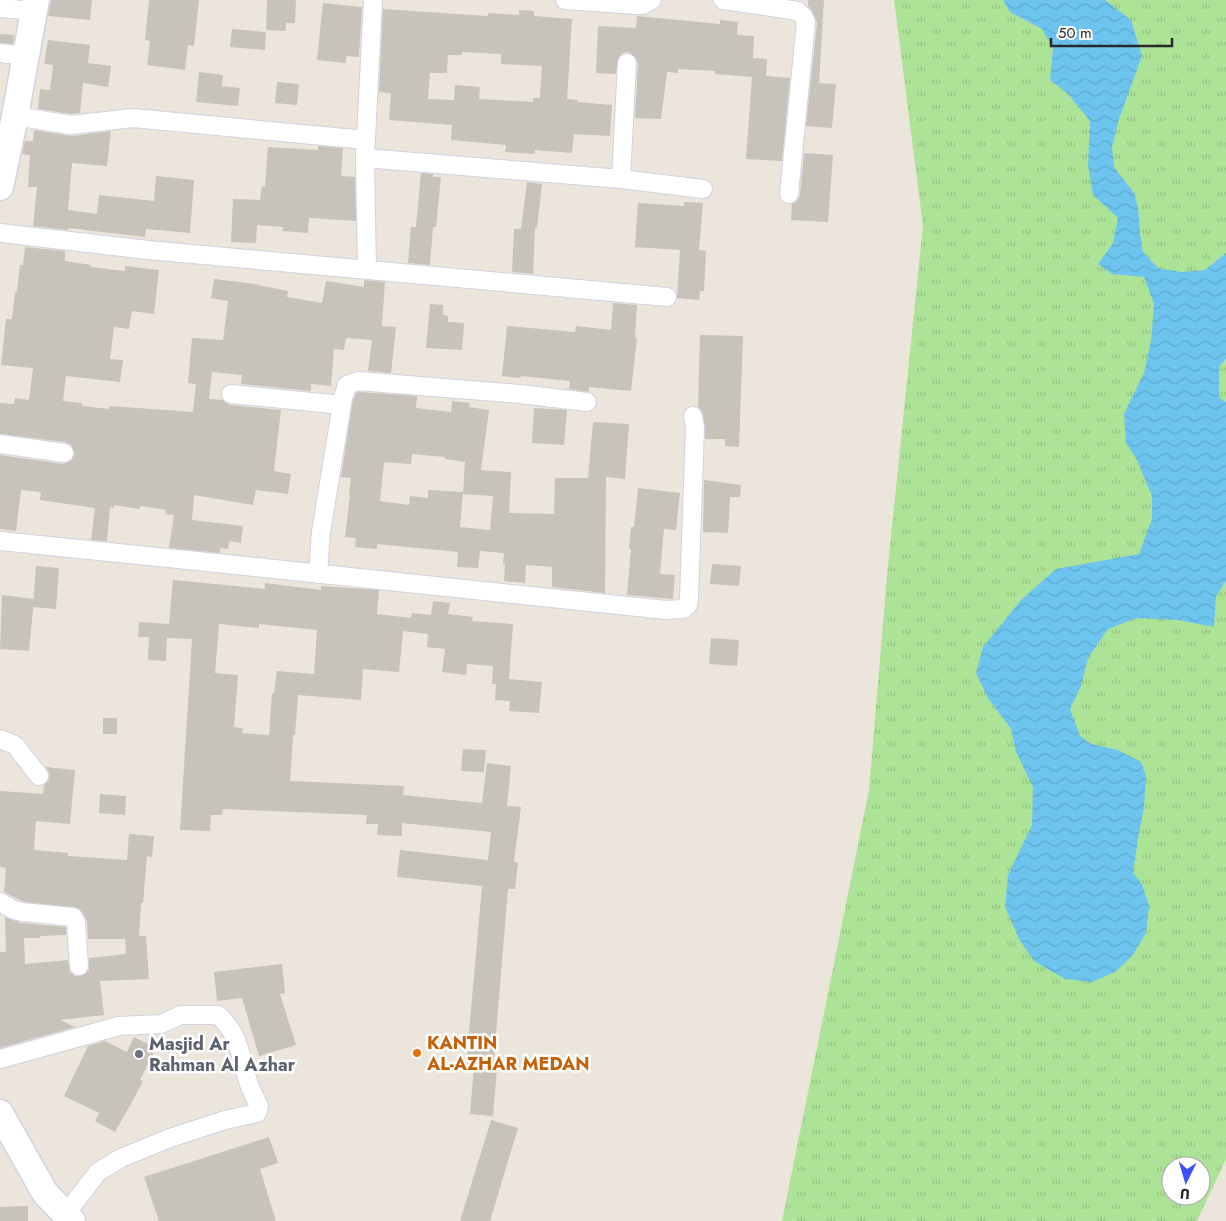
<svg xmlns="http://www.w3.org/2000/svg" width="1226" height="1221" font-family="Jost,sans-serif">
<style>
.grass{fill:url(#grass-tufts);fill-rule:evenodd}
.water{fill:url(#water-waves)}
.building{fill:#c7c2ba;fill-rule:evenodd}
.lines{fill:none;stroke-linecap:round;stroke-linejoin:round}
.minor-casing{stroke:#d0d2e2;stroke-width:20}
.secondary-casing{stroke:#d0d2e2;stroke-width:29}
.minor{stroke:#fff;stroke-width:18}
.secondary{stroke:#fff;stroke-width:26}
.food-dot{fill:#e8710a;stroke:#fff;stroke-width:2}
.worship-dot{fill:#6b7280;stroke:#fff;stroke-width:2}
.labels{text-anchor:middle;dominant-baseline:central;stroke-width:5;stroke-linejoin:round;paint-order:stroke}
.food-label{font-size:18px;font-weight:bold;fill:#c56008;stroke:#fff;text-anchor:start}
.worship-label{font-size:18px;font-weight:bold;fill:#5b616d;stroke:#fff;text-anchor:start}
</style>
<defs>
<pattern id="grass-tufts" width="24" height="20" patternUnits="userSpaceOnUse" patternTransform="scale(1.25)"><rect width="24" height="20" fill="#ace397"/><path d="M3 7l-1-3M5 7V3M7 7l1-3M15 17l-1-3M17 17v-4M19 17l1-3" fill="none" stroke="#94c382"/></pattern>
<pattern id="water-waves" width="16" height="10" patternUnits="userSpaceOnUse" patternTransform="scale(1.25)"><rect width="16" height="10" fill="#6dc5ef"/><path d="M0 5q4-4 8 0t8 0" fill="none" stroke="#5ea9cd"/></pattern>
</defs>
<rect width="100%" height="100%" fill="#ece5db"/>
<path class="grass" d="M894,0H1226V1159L1197,1221H782L869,790L887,575L923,226ZM1171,1166H1201V1196H1171Z"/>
<polygon class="water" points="1003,0 1105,0 1131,20 1142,56 1119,119 1112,147 1114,167 1134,193 1138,207 1140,233 1143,252 1158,268 1181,272 1205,270 1226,253 1226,359 1219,366 1219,397 1226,402 1226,581 1216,596 1214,627 1178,620 1137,618 1108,629 1088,658 1081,686 1070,709 1080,736 1091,744 1118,750 1141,762 1146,776 1144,807 1138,839 1133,873 1142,884 1149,906 1146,933 1133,955 1115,972 1092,982 1065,979 1034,961 1019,939 1005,907 1008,875 1032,825 1033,787 1016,752 1011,729 988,698 976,673 983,647 1021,600 1056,569 1139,554 1152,519 1152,496 1137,460 1126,443 1124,414 1144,373 1151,341 1154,304 1144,277 1112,274 1098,264 1113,243 1118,218 1093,195 1088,166 1090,121 1068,94 1050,80 1053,49 1042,29 1010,12"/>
<g class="building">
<polygon points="51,0 92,0 90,20 48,16"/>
<polygon points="149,0 199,0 194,46 188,45 185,70 147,65 150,41 145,40"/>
<polygon points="267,0 296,0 295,23 286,23 286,31 266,30"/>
<polygon points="808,0 824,0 819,83 836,84 832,128 806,126 817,23 812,11 808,6"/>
<polygon points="323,3 362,7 359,57 346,56 346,63 317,60"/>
<path d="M383,9L488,16V13L519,15V10L534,11V16L572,19L567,99L578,100L577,102L612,105L610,136L574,134L572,153L535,150L534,154L505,152L506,145L451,140L452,125L389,120L391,93L379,92ZM462,52L501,54V64L542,66L540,98H533V102L479,99L480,87L455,85L454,100L428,99L430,73H447L448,55H462Z"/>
<polygon points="637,16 720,24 720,20 738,22 737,35 754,36 753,58 767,59 766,76 790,78 782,161 746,159 752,77 715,74 715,71 678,69 678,73 667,72 661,119 635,118 638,64 636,58 628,52 623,53 618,58 616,74 596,73 598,26 636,28"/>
<polygon points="232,29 266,32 265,50 230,47"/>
<polygon points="0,34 14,35 13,44 0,43"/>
<polygon points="48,40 90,45 88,63 111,66 108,87 83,83 80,113 71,114 38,109 40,89 50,90 53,65 44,64"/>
<polygon points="199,72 223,75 222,86 240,88 238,106 196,102"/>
<polygon points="277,82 299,84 297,105 275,103"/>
<polygon points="34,130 72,136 111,131 107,166 72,163 68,210 97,214 99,195 154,201 156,176 194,180 190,233 146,229 145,237 68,228 68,230 33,226 37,187 28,187 30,155 22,154 25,141 33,141"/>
<polygon points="318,146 343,148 341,176 355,177 356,221 309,218 308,233 282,231 283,227 257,225 256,243 231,242 233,199 260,200 262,186 265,187 268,147 318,150"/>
<polygon points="804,153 833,155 828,222 791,220 792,204 797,201 800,195"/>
<polygon points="421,173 433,174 433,177 441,177 436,227 433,227 430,265 408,263 411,227 416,227"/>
<polygon points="527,182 542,184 537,228 535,228 533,274 512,272 514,229 521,229"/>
<polygon points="684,202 703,203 699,250 706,251 704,291 700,291 699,300 677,298 680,250 635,247 638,203 684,206"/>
<polygon points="25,247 65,251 65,261 91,265 90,267 125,271 125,266 159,270 154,314 132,311 129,329 114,327 110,359 123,360 120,382 66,376 63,401 82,403 82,406 109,409 110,406 193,412 196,384 188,383 192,338 223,340 228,301 211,298 214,279 257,284 257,285 288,291 287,297 322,303 326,281 364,287 364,280 385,282 382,326 396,327 391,373 368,371 372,340 346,338 344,350 334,349 331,386 311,384 311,391 241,384 242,375 212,372 209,399 223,400 230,405 281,410 274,471 291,474 288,494 256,490 253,505 194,495 192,520 243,526 241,543 229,541 228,549 220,548 220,553 169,548 174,515 166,514 166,510 140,506 140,509 114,505 114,508 110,507 107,541 91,540 95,508 40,500 41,492 21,490 16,531 0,529 0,455 63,464 72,460 75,454 71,445 65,442 0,434 0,403 14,404 15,398 29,400 33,368 1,365 6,319 12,319 15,292 17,292 20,265 23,265"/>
<polygon points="613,303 637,305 635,338 637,338 631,391 589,387 589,392 569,389 570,381 521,376 520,378 502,376 507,326 575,332 576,326 611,330"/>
<polygon points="430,304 443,305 443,315 448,316 448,322 464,323 462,350 426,348"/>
<polygon points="700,335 743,336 739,447 725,446 725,439 705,439 703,414 698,407"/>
<path d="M359,392L417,396L416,408L451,412L452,401L470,403L469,407L489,410L481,470L511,472L509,513L554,514L555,478H588L593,422L629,424L625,479L606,477L605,593L552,587V567L526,565L525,583L504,581L505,564H503L504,553L480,551L478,568L457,567L458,552L377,544V549L355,547L356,538L345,537L350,495H349L351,478L341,477L353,400L356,393ZM412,454L445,457V459L465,462L463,494L493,496L490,530L460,527L463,492L428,490V498L410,496L409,505L380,501L384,462L411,464Z"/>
<polygon points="534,408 567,410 564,445 532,443"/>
<polygon points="704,480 741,485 740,497 730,497 728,533 703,532"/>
<polygon points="638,488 680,493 676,530 664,529 660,574 675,575 673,599 627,595 631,549 629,549 631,527 634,527"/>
<polygon points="712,564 741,566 739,586 710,584"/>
<polygon points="36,566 59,568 56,609 33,607"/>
<path d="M173,580L265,589V583L321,590V586L379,590L377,614L411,618L412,613L431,615L433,601L450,603L448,614L473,617L472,621L513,624L509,679L542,682L539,713L509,711L510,701L495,700L496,684H492L493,666L467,664L466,675L442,672L445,649L427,647L428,634L403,631L399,672L363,669L361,700L298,695L295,735H293L290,781L404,786L403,795L482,803L487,763L511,766L507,806L521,807L514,862L518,863L515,889H508L493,1069H497L493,1116L470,1114L474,1066H466L482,886L397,877L400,850L488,860L491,832L402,823V836L377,835L378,824H366L367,815L223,809L222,815H211L210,831L180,830L192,639L167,638L166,661L148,660L149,637H138L139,622L169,624ZM219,624L259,628V624L317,630L314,674L277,671L274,693H272L269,735L242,733L243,728L234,727L238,675L215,673Z"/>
<polygon points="2,595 34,599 29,651 0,649"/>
<polygon points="711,638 739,640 737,666 709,664"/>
<rect x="103" y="718" width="14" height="16"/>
<polygon points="463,749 486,750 484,772 461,771"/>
<polygon points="46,767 75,770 70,824 36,821 34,850 68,853 68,856 127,860 129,834 154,836 152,857 147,856 143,903 141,903 139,936 146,936 149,979 100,981 104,1015 60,1020 75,1027 0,1048 0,952 6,952 5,917 21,923 66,927 66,935 40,936 40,938 24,938 25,964 68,960 70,972 75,976 80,976 85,974 89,970 89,958 126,954 125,939 88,939 87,921 82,912 78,908 24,902 4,892 6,868 0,867 0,791 43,794 44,785 49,780 50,775"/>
<polygon points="100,794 126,796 125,815 99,813"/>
<polygon points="282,964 285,993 280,994 296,1045 259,1056 242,998 217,1001 214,972"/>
<polygon points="134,1037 156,1048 140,1080 143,1081 133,1100 115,1132 95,1121 99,1113 64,1096 88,1046 105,1041 127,1052"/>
<polygon points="491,1120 518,1128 490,1221 460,1221"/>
<polygon points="269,1137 278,1163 260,1169 276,1221 159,1221 144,1177"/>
<polygon points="28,1206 28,1221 0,1221 0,1207"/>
</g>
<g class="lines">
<g class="minor-casing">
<g id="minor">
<polyline points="373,0 365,158 621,179 703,189"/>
<polyline points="565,0 638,5 643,5 652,0"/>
<polyline points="723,0 798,11 803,16 806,22 789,194"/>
<polyline points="0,8 34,11"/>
<polyline points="0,53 26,56"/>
<polyline points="15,116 71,125 133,118 366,140"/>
<polyline points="365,158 367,270"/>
<polyline points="621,179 627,63"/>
<polyline points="0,233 148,250 667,297"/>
<polyline points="231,394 342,405"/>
<polyline points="0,444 64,453"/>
<path d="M0,541C222,564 444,585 666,610L683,609L688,605L689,598L695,428L693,416"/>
<polyline points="318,574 321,532 343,398 347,385 358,381 520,394 587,402"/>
<polyline points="0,739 15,745 39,776"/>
<polyline points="0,902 14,910 22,912 73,917 76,922 79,966"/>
<path d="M0,1059L119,1026L161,1024L181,1015H218C243,1037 239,1061 251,1089C253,1095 257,1100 259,1107L257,1113L225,1120L170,1138L121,1158L98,1172L65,1215"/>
</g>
</g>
<g class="secondary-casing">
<g id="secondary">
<polyline points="0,187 15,116 36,0"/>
<polyline points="0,1113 45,1193 72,1221"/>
</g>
</g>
<use href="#minor" class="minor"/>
<use href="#secondary" class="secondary"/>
</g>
<circle class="food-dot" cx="417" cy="1053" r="5"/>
<circle class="worship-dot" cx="139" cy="1054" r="5"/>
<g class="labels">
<g class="food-label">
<text x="427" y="1043">KANTIN<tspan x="427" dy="21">AL-AZHAR MEDAN</tspan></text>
</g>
<g class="worship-label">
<text x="149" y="1044">Masjid Ar<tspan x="149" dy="21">Rahman Al Azhar</tspan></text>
</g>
</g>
<g transform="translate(1186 1181) rotate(185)"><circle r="24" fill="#ffffff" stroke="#a9a9a9"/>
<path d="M0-4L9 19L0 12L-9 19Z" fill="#3952fa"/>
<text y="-8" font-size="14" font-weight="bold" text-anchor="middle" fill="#292929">U</text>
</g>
<path d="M1051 38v8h121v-8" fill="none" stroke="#292929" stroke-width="2.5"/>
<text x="1058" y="38" font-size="15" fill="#292929" stroke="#ffffff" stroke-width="4" paint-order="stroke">50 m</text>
</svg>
